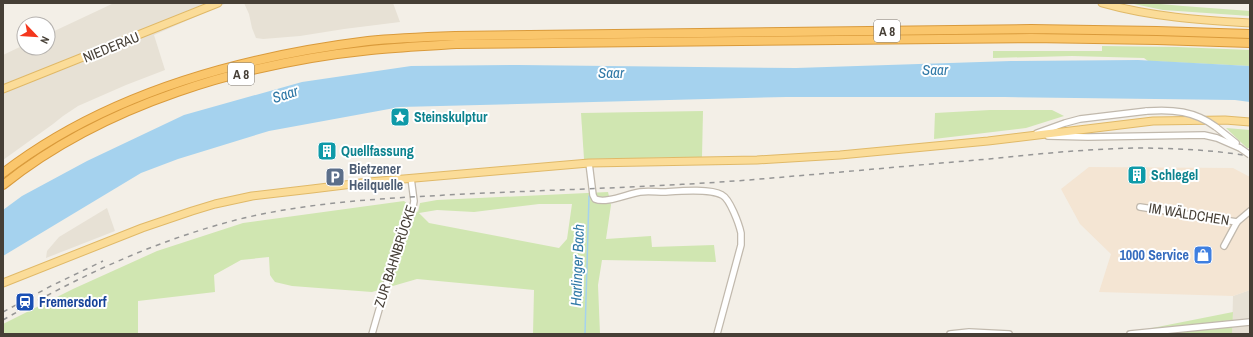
<svg xmlns="http://www.w3.org/2000/svg" width="1253" height="337" font-family="'Archivo Narrow',sans-serif">
<style>
.residential{fill:#e7e1d5}
.commercial{fill:#f4e5d3}
.green{fill:#d0e6b1;fill-rule:evenodd}
.water{fill:#a5d2ee}
.lines{fill:none;stroke-linecap:round;stroke-linejoin:round}
.stream{stroke:#a5d2ee;stroke-width:1.5}
.minor-casing{stroke:#c1b9ad;stroke-width:8}
.major-casing{stroke:#e0b968;stroke-width:9}
.highway-casing{stroke:#d99a3b;stroke-width:10}
.minor{stroke:#fff;stroke-width:5.5}
.major{stroke:#fbdc98;stroke-width:7}
.highway{stroke:#fac66c;stroke-width:8}
.rail{stroke:#969696;stroke-width:1.5;stroke-dasharray:5 5;stroke-linecap:butt}
.minor-bridge-casing{stroke:#c1b9ad;stroke-width:8;stroke-linecap:butt}
.minor-bridge{stroke:#fff;stroke-width:5.5}
.labels{text-anchor:middle;dominant-baseline:central;stroke-width:4;stroke-linejoin:round;paint-order:stroke}
.shield{fill:#fff;stroke:#7e7972;stroke-width:1}
.shield-label{font-size:13px;font-weight:bold;fill:#463f36}
.street-label{font-size:14px;fill:#463f36;stroke:#fff}
.culture-label{font-size:14px;font-weight:bold;fill:#0d838f;stroke:#fff;text-anchor:start}
.service-label{font-size:14px;font-weight:bold;fill:#4e5e75;stroke:#fff;text-anchor:start}
.shop-label{font-size:14px;font-weight:bold;fill:#366cbe;stroke:#fff;text-anchor:end}
.transit-label{font-size:14px;font-weight:bold;fill:#164399;stroke:#fff;text-anchor:start}
.water-label{font-size:15px;font-style:italic;fill:#3079a7;stroke:#fff}
</style>
<rect width="100%" height="100%" fill="#f3efe7"/>
<g class="residential">
<polygon points="114,3 227,3 154,35 165,70 126,85 78,106 63,116 53,124 3,160 3,55 24,45 24,48 48,48 48,34"/>
<polygon points="244,3 393,3 400,22 344,29 300,36 263,39 256,38 252,28 249,14"/>
<polygon points="107,208 115,231 46,258 47,251 59,237"/>
<polygon points="1250,290 1250,334 1232,334 1233,296"/>
</g>
<polygon class="commercial" points="1089,167 1233,168 1250,177 1250,290 1233,296 1099,292 1111,254 1080,224 1061,189"/>
<g class="green">
<polygon points="1129,3 1149,3 1183,6 1250,11 1250,16 1163,10"/>
<polygon points="1102,46 1177,47 1250,50 1250,66 1148,61 1144,58 1072,56 993,58 993,51 1102,51"/>
<polygon points="990,110 1052,110 1064,116 1026,128 934,139 935,113"/>
<polygon points="703,111 702,157 584,159 581,113"/>
<polygon points="1226,128 1250,130 1250,148 1247,148"/>
<path d="M608,192L611,205L606,239L651,236L652,247L714,245L716,262L602,260L598,285L600,334H533L534,290L417,279L372,292L292,286L275,282L272,278L270,275L269,257L241,260L214,275L215,292L138,301V334H3V324L73,289L157,251L243,223L404,201L418,212L420,203L437,200ZM539,204H572L567,239L559,248L429,223L419,213L437,210L474,212Z"/>
<polygon points="1233,312 1232,334 1122,334"/>
</g>
<polygon class="water" points="1138,60 1250,66 1250,102 1235,100 1005,97 786,97 400,107 269,131 178,159 141,173 3,256 3,210 22,196 87,161 184,115 302,82 411,66 519,65 796,68 1011,61"/>
<g class="lines">
<polyline class="stream" points="585,334 589,196"/>
<g class="minor-casing">
<g id="minor">
<polyline points="1216,127 1236,143"/>
<polyline points="1037,133 1065,123 1080,119 1147,111"/>
<polyline points="1048,136 1088,137 1204,135 1217,138 1240,148"/>
<path d="M589,163L593,195L595,199C606,204 627,194 640,192C648,191 656,192 664,192C679,191 710,188 722,195C730,199 739,224 741,233C741,237 741,241 741,245L717,334"/>
<polyline points="1140,207 1237,222"/>
<polyline points="1224,246 1237,222 1250,211"/>
<polyline points="372,334 393,261 412,212 414,201 411,178"/>
<polyline points="950,334 969,332 1009,334"/>
<polyline points="1130,334 1250,322"/>
</g>
</g>
<g class="major-casing">
<g id="major">
<path d="M1102,3C1151,17 1200,20 1250,23"/>
<polyline points="3,89 218,3"/>
<polyline points="3,283 142,228 192,211 215,204 252,196 312,189 369,182 589,163 757,160 840,155 988,141 1153,121 1225,120 1250,122"/>
</g>
</g>
<g class="highway-casing">
<g id="highway">
<path d="M3,173C107,93 239,57 368,41C397,38 426,37 455,36L1031,29L1157,31L1250,34"/>
<path d="M3,185C104,104 244,63 371,50C399,47 427,46 456,44L1031,38L1157,40L1250,43"/>
</g>
</g>
<use href="#minor" class="minor"/>
<use href="#major" class="major"/>
<use href="#highway" class="highway"/>
<g class="rail">
<polyline points="3,312 51,286 103,261"/>
<path d="M3,320C79,276 158,239 244,218C317,201 391,198 466,194C568,189 670,187 772,178C844,172 917,165 989,159C1037,154 1086,149 1135,148C1174,148 1212,150 1250,156"/>
</g>
<g class="minor-bridge-casing">
<g id="minor-bridge">
<path d="M1147,111C1172,109 1195,111 1216,127"/>
<polyline points="1240,148 1250,155"/>
</g>
</g>
<use href="#minor-bridge" class="minor-bridge"/>
</g>
<defs>
<g id="sight-square" transform="scale(1)"><rect x="-9" y="-9" width="18" height="18" rx="4" fill="#0f9aa8" stroke="#fff"/><path d="M0-6L1.8-2.2L6-1.7L2.9 1.2L3.7 5.4L0 3.3L-3.7 5.4L-2.9 1.2L-6-1.7L-1.8-2.2Z" fill="#fff"/></g>
<g id="building-square" transform="scale(1)"><rect x="-9" y="-9" width="18" height="18" rx="4" fill="#0f9aa8" stroke="#fff"/><path d="M-4-6H4V6H1V3H-1V6H-4ZM-2.5-4.3h1.7v1.8h-1.7ZM.8-4.3h1.7v1.8H.8ZM-2.5-1h1.7V.8h-1.7ZM.8-1h1.7V.8H.8Z" fill="#fff"/></g>
<g id="parking-square" transform="scale(1)"><rect x="-9" y="-9" width="18" height="18" rx="4" fill="#5c6f8a" stroke="#fff"/><path d="M-3.5-5.5H1a3.5 3.5 0 0 1 0 7H-1V5.5H-3.5ZM-1-3.4V-.6H.8a1.4 1.4 0 0 0 0-2.8Z" fill="#fff"/></g>
<g id="shop-square" transform="scale(1)"><rect x="-9" y="-9" width="18" height="18" rx="4" fill="#3f7fe0" stroke="#fff"/><path d="M-5-2.5h2.3a2.7 3.5 0 0 1 5.4 0H5L5.5 6h-11ZM-1.5-2.5h3a1.5 2.3 0 0 0-3 0Z" fill="#fff"/></g>
<g id="station-square" transform="scale(1)"><rect x="-9" y="-9" width="18" height="18" rx="4" fill="#1a4fb4" stroke="#fff"/><path d="M-3-6H3Q5-6 5-4V2Q5 4 3 4L4.5 6H3L1.5 4h-3L-3 6H-4.5L-3 4Q-5 4-5 2V-4Q-5-6-3-6ZM-3.5-4v3h7v-3ZM-3.5 1v1.5H-2V1ZM2 1v1.5H3.5V1Z" fill="#fff"/></g>
</defs>
<g fill-rule="evenodd">
<use href="#sight-square" x="400" y="117"/>
<use href="#building-square" x="327" y="151"/>
<use href="#building-square" x="1137" y="175"/>
<use href="#parking-square" x="335" y="177"/>
<use href="#shop-square" x="1203" y="255"/>
<use href="#station-square" x="25" y="302"/>
</g>
<g class="labels">
<g class="shield">
<rect x="874" y="20" width="26" height="22" rx="3"/>
<rect x="228" y="63" width="26" height="22" rx="3"/>
</g>
<g class="shield-label">
<text x="887" y="31">A 8</text>
<text x="241" y="74">A 8</text>
</g>
<g class="street-label">
<text transform="translate(111 47) rotate(-22)">NIEDERAU</text>
<text transform="translate(1189 214) rotate(9)">IM WÄLDCHEN</text>
<text transform="translate(395 256) rotate(-72)">ZUR BAHNBRÜCKE</text>
</g>
<g class="culture-label">
<text x="414" y="117">Steinskulptur</text>
<text x="341" y="151">Quellfassung</text>
<text x="1151" y="175">Schlegel</text>
</g>
<g class="service-label">
<text x="349" y="169">Bietzener<tspan x="349" dy="16">Heilquelle</tspan></text>
</g>
<g class="shop-label">
<text x="1189" y="255">1000 Service</text>
</g>
<g class="transit-label">
<text x="39" y="302">Fremersdorf</text>
</g>
<g class="water-label">
<text x="935" y="69">Saar</text>
<text x="611" y="72">Saar</text>
<text transform="translate(285 94) rotate(-18)">Saar</text>
<text transform="translate(577 265) rotate(-88)">Harlinger Bach</text>
</g>
</g>
<rect width="1253" height="337" fill="none" stroke="#463f36" stroke-width="8"/>
<g transform="translate(36 36) rotate(115)"><circle r="19" fill="#ffffff" stroke="#b5b2af"/>
<path d="M0-3L7 15L0 10L-7 15Z" fill="#f4371d"/>
<text y="-6" font-size="11" font-weight="bold" text-anchor="middle" fill="#463f36">N</text>
</g>
</svg>
